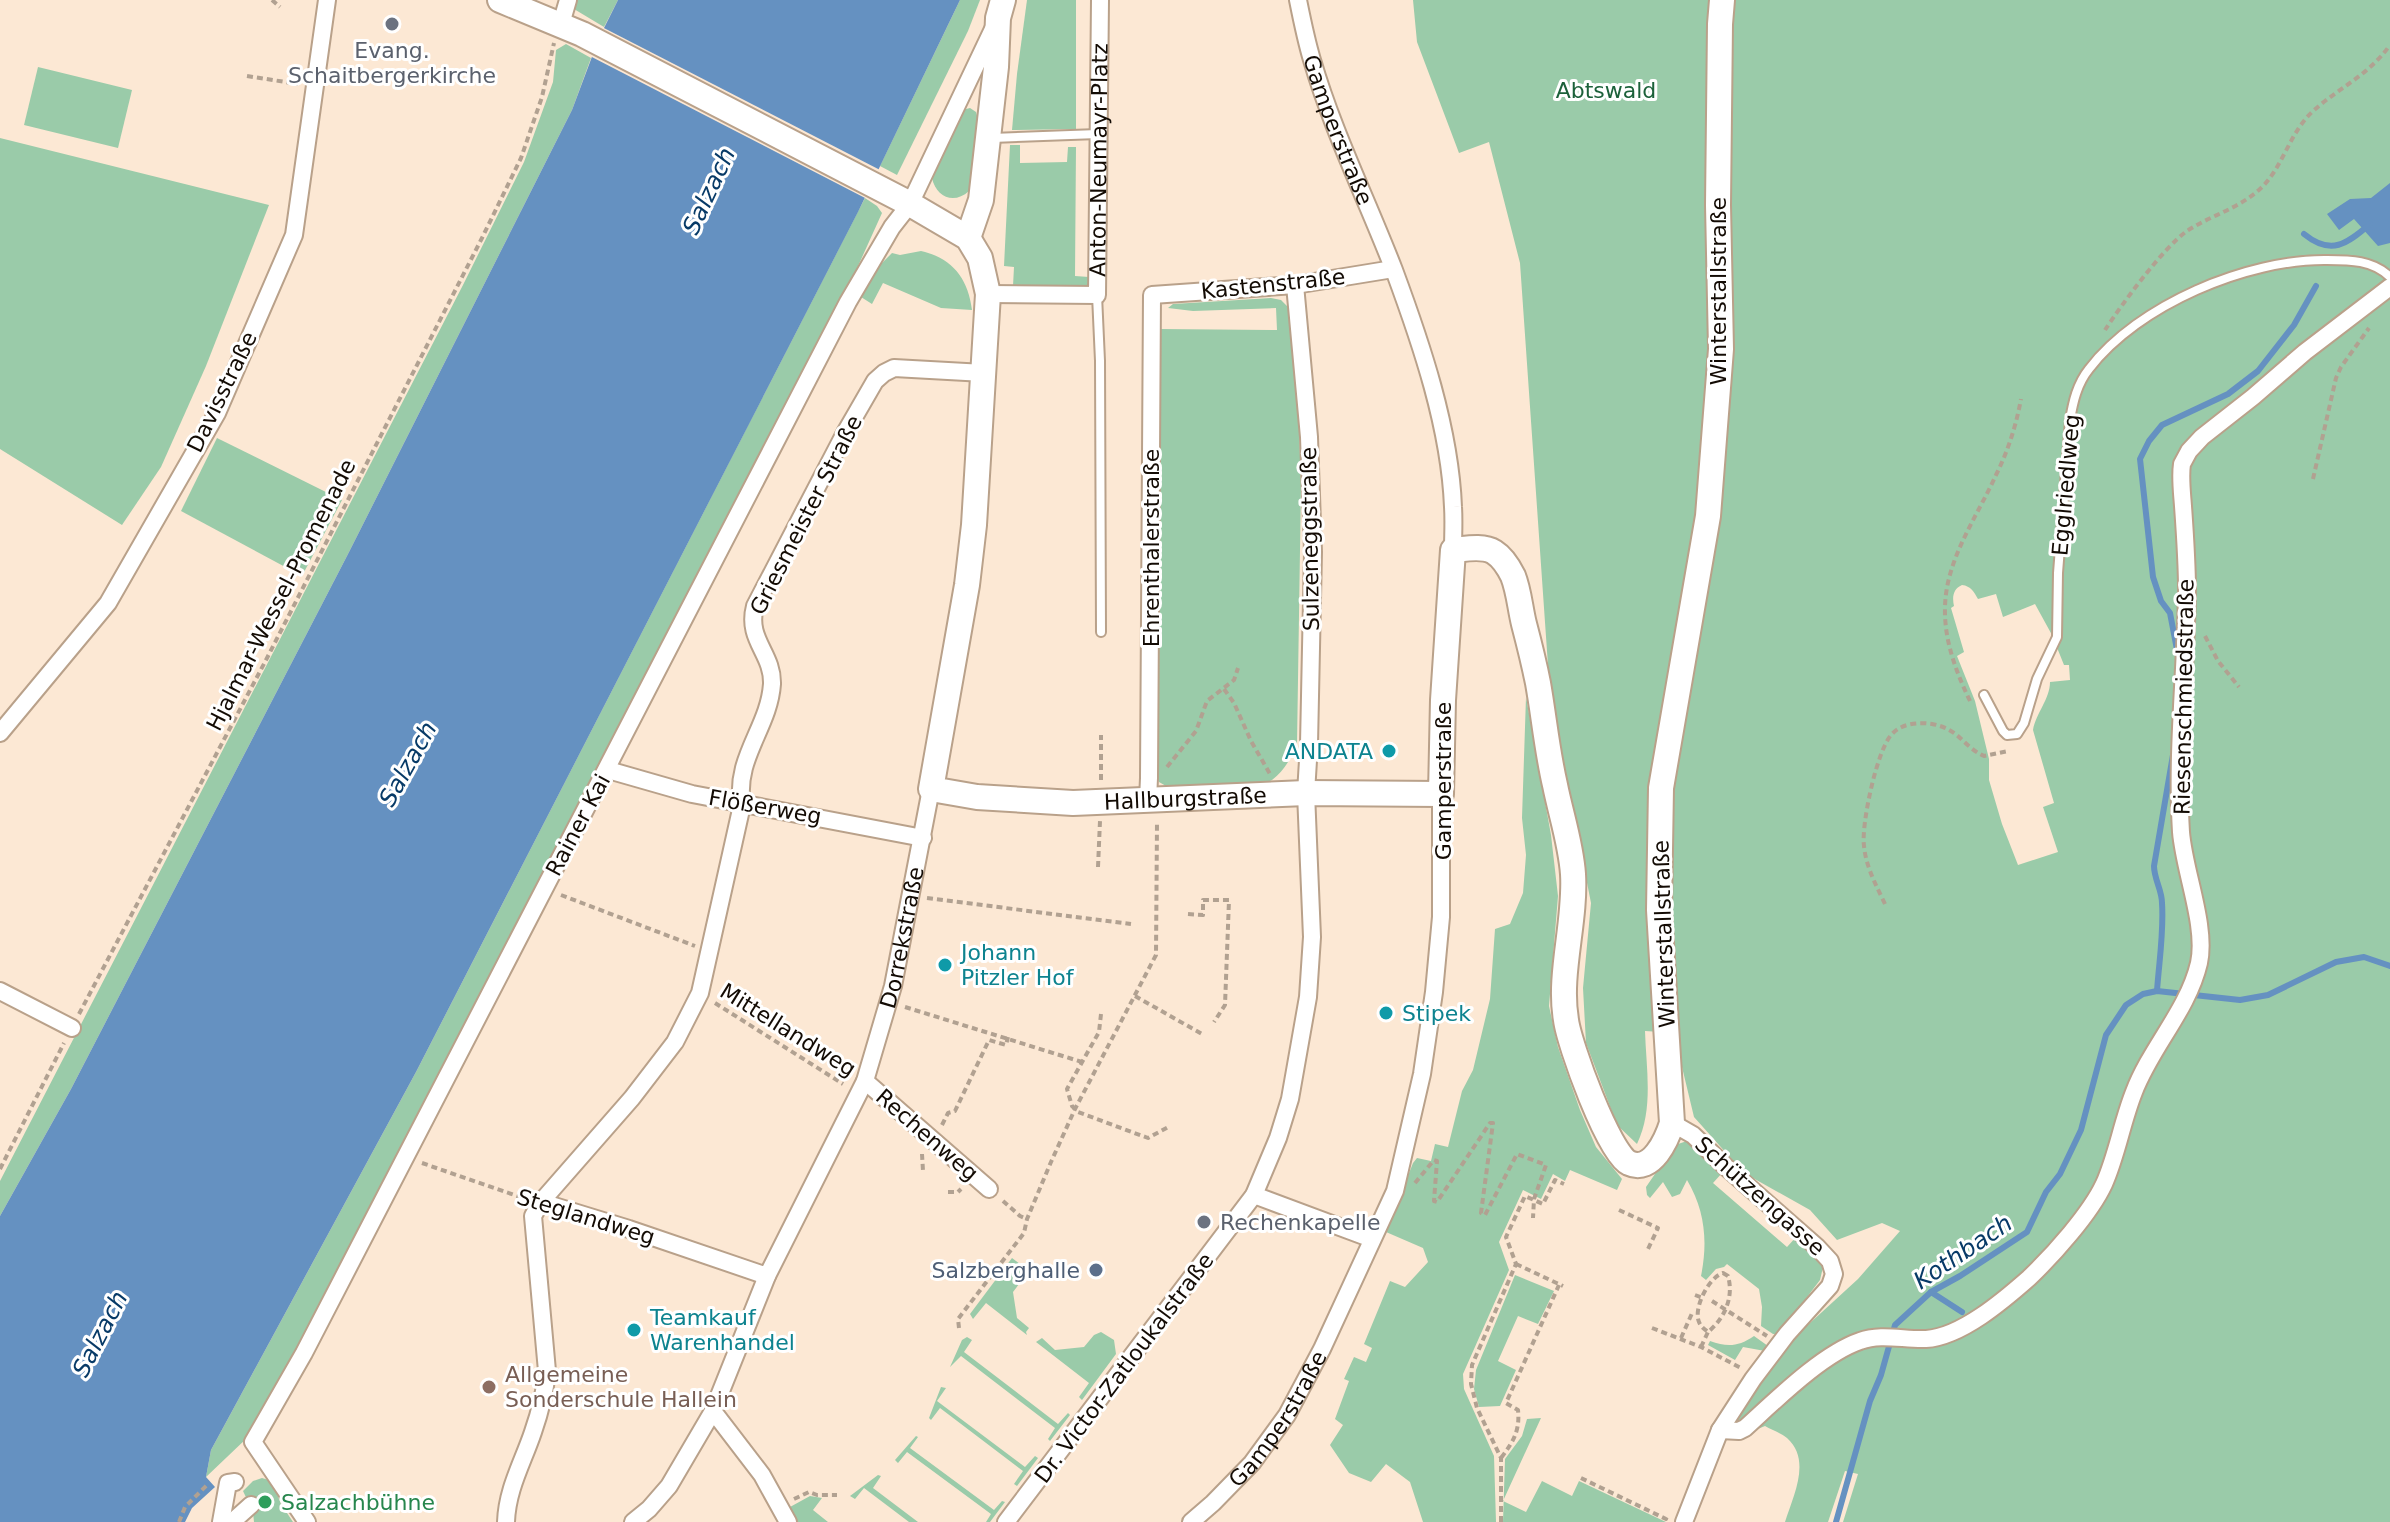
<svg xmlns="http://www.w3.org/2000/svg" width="2390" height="1522" font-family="'DejaVu Sans',sans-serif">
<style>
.green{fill:#9acba9;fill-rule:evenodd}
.water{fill:#6591c1}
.pier{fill:#fce8d4}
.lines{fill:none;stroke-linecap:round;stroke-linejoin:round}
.stream{stroke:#6591c1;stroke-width:6}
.lane-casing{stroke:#b9a18a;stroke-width:12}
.street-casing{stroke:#b9a18a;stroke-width:20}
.secondary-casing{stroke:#b9a18a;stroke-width:28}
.path{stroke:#b1a191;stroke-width:4;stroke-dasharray:6 4;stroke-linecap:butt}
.lane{stroke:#fff;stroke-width:8}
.street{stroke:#fff;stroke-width:16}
.secondary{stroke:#fff;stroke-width:24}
.worship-dot{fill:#6b7280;stroke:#fff;stroke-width:3}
.culture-dot{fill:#0f9aa8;stroke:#fff;stroke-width:3}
.service-dot{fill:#5c6f8a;stroke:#fff;stroke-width:3}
.education-dot{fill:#8d6e63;stroke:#fff;stroke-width:3}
.leisure-dot{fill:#2e9e5b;stroke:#fff;stroke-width:3}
.labels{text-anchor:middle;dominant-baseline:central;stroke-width:6;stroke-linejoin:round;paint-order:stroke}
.worship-label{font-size:22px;fill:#5b616d;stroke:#fff}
.park-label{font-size:22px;fill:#1c613a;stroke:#fff}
.street-label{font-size:22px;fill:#130b04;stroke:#fff}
.culture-label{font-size:22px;fill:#0d838f;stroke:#fff;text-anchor:start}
.service-label{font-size:22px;fill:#4e5e75;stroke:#fff;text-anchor:end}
.education-label{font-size:22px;fill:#785e54;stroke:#fff;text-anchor:start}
.leisure-label{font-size:22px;fill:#27864d;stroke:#fff;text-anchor:start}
.water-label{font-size:24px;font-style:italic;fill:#073a67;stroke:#fff}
</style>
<rect width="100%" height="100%" fill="#fce8d4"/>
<g class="green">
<polygon points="576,0 618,0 604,27 574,9"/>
<polygon points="960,0 980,0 968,31 897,175 880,166"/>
<polygon points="1027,0 1076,0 1076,129 1012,130 1017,74"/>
<path d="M1413,0H2390V1522H1843L1858,1474L1845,1471L1828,1522H1785C1793,1496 1812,1460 1787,1438C1781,1433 1772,1430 1765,1426L1741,1436L1727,1437L1762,1376L1798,1334L1858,1279L1900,1231L1882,1223L1837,1240L1810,1210L1744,1173L1694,1117L1676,1042L1661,1032L1645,1031C1646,1068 1654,1109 1637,1144L1617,1125L1586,1043L1583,988L1591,903L1550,694L1520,263L1489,142L1459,153L1417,42ZM1962,585C1971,586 1974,592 1978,599L1996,594L2003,617L2035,604L2052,635L2064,665H2069L2070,680L2050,682C2050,699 2036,713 2033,730L2054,803L2043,807L2058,852L2018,865L2002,824L1989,780V759L1975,701L1957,656L1964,652L1951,608L1954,606C1952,597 1953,589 1962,585Z"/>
<polygon points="566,44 591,58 572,110 348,554 71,1089 0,1216 0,1181 463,285 524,162 553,82 556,50"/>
<polygon points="38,67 132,90 118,148 24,125"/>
<path d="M970,108L976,112L980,126L969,191C954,205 936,197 932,178L955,115L962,110Z"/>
<polygon points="0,138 269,205 206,366 161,467 122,525 0,449"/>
<polygon points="1010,145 1020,145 1020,163 1067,162 1068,147 1076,147 1075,276 1089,277 1089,287 1013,286 1014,267 1004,266"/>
<polygon points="865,198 877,206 882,213 854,275 303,1343 248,1437 206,1477 211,1450 416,1072"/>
<path d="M921,251C952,258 968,278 972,310L941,308L883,283L872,304L861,297L875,270L892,253L900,255Z"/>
<path d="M1271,298L1281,300L1287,306L1291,317L1297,367L1301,486L1297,745C1291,758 1284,771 1272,780C1254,792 1190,786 1166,786L1159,782L1156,772L1160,329L1277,330L1276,308L1193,311L1168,308L1173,304Z"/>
<polygon points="217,438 342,500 302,576 181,511"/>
<polygon points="1526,697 1551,835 1558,896 1549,1006 1558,1047 1580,1110 1596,1147 1622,1179 1617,1190 1570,1170 1565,1181 1553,1174 1541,1199 1523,1190 1499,1242 1509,1270 1463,1374 1464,1389 1494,1456 1496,1522 1423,1522 1410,1482 1386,1464 1371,1482 1349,1473 1330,1445 1343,1425 1335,1419 1349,1381 1344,1379 1354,1357 1366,1362 1372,1348 1364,1344 1390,1281 1405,1287 1428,1262 1423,1248 1386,1232 1413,1163 1417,1158 1431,1161 1435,1144 1448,1147 1462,1091 1473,1070 1490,999 1495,929 1510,924 1523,893 1526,855 1522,818"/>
<path d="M1687,1141L1700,1150L1723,1172L1713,1183L1787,1247L1797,1236L1815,1252L1823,1267L1820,1280L1779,1334H1773L1761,1326L1762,1307L1759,1289L1727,1264L1724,1267L1716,1269L1706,1280L1701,1276C1708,1242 1705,1210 1687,1180L1680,1194L1672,1197L1663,1182L1650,1198L1647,1195L1646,1187L1675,1145Z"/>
<polygon points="1012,1258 1029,1271 1013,1292 1017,1318 1029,1328 1026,1332 1027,1335 986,1303 973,1319 970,1314"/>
<polygon points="1515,1275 1554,1291 1538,1324 1518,1316 1498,1361 1516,1370 1500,1406 1479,1407 1474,1389 1476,1370"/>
<polygon points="1101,1332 1114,1340 1116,1354 1082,1400 1079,1397 1089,1383 1036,1342 1042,1338 1055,1350 1084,1347 1094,1335"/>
<path d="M1754,1336L1768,1346L1765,1351L1743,1347L1735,1360L1708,1345L1710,1341C1727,1347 1738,1347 1754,1336Z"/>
<polygon points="967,1337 972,1340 964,1352 1058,1424 1068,1413 1070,1415 1050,1441 1048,1439 1055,1428 961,1356 950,1367 962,1340"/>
<polygon points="941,1387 946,1388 937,1401 1025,1467 1035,1456 1038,1458 1017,1486 1014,1484 1023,1471 940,1408 931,1420 929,1418"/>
<polygon points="1541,1418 1503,1501 1526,1512 1542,1481 1572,1496 1579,1481 1666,1522 1503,1522 1505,1459 1522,1436 1527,1419"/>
<polygon points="916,1436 918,1437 910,1448 994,1510 1002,1501 1005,1502 990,1522 986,1522 991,1514 907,1452 898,1463 895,1460"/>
<polygon points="878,1475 881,1476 873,1488 918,1522 909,1522 864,1488 855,1499 850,1496"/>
<polygon points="262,1478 272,1481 281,1504 293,1522 254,1522 253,1512 243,1491 253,1481"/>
<polygon points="810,1496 822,1498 813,1510 828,1522 797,1522 790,1507"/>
</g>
<g class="water">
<polygon points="618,0 960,0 858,212 416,1072 211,1450 206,1477 215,1487 192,1508 185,1522 0,1522 0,1216 71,1089 348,554 572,110 599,38"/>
<polygon points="2390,183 2390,243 2378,246 2354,219 2339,230 2327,214 2350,199 2371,198"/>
</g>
<polygon class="pier" points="600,26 882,171 869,200 588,55"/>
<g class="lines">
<g class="stream">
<path d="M2304,234C2331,256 2347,244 2370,224"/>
<polyline points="2178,655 2170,613 2161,601 2153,577 2140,459 2149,441 2162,425 2228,394 2258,371 2294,325 2316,286"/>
<path d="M2157,991C2159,962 2164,932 2162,903C2162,890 2154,879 2154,866L2173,755"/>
<polyline points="1931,1292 1962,1312"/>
<polyline points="1836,1522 1870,1401 1881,1375 1895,1325 1931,1292 1960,1276 2027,1232 2046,1192 2060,1174 2081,1130 2106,1035 2126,1005 2143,994 2157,991 2240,1000 2268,995 2336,962 2364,957 2390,966"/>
</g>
<g class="lane-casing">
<g id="lane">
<polyline points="992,138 1098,134"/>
<polyline points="1097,295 1100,361 1101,632"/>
<path d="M1984,695L2003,731L2007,735L2017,734L2024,723L2037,679L2057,637L2058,573L2070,420C2073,402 2077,384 2089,369C2138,305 2247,259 2327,260C2350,260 2373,260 2390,277"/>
</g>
</g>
<g class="street-casing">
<g id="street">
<path id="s1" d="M1298,0C1302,20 1306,40 1312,60C1333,132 1367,200 1394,270C1421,343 1450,428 1453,507C1454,521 1453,536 1453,550"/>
<polyline points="561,24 568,0"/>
<path id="s2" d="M988,294L1097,295L1100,0"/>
<polyline points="0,733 108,603 217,413 294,235 327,0"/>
<polyline points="608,770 692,794 923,838"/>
<polyline points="1148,800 1149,778 1152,295 1295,285 1393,269"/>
<polyline points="0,991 72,1028"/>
<polyline points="865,1081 989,1189"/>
<polyline points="1672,1123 1693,1135 1726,1167 1817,1247 1830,1261 1834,1274 1830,1286 1787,1334 1753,1379 1720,1430 1684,1522"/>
<polyline points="1254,1195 1372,1239"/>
<polyline points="541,1202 629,1229 767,1276"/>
<polyline points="713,1411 762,1475 788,1522"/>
<path d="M1720,1430L1739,1431L1745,1428C1776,1400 1822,1354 1860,1341C1881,1333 1904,1340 1926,1339C1961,1337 2004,1300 2029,1278C2053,1255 2090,1214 2104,1184C2117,1155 2122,1122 2134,1092C2151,1047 2188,1010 2199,963C2207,926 2184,871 2181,832C2176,751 2186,671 2187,590C2187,562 2185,534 2183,506C2182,492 2180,477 2182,464L2189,451L2202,437L2253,397L2305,352L2390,287"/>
<polyline points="221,1522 228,1483 235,1482"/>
<polyline points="232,1522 251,1505"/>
<polyline points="307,1522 253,1442 304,1353 848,302 892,227 910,204 994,27"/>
<path d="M506,1522C507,1489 523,1462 533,1432C540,1412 545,1392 547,1371L533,1216L541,1202L632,1098L675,1042L700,993L742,805C734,758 769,728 772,684C773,653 746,640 755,606L845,433L875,381L884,373L894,368L984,373"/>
<path id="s3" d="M633,1522L649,1509L669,1486L713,1411L767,1276L865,1081L893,986L931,789"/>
<polyline points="1006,1522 1254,1195 1278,1138 1290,1099 1308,997 1312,937 1306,793 1309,744 1313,552 1309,437 1295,285"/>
<path id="s4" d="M1191,1522L1213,1503L1252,1463L1287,1415L1322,1349L1395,1191L1422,1074L1434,992L1441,917V794"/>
</g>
</g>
<g class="secondary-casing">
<g id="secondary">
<path id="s5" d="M500,0L582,34L910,204L968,238L980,258L988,294L974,525L967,585L931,789L977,797L1073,803L1306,793L1441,794L1443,700L1453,550C1465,549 1483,545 1494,552C1502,557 1509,568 1513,576C1519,591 1520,608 1524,624C1529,643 1534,663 1538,683C1544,717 1547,751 1555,785C1561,815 1571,844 1573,874C1576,922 1558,974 1566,1020C1569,1044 1609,1154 1629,1163C1652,1174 1667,1139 1672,1123L1659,910L1661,788L1708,516L1721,349L1718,205L1720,24L1722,0"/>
<polyline points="968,238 981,200 996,67 998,18 1003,0"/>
</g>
</g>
<g class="path">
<polyline points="272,0 280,7"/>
<polyline points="247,76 298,84"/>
<path d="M2105,330C2122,304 2163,248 2187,231C2211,215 2239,209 2261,188C2283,167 2289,134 2312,112C2338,88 2368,76 2390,45"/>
<polyline points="2313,479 2336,378 2341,367 2369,328"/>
<polyline points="2205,636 2218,661 2239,687"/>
<polyline points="1224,689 1234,703 1251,741 1270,774"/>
<path d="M1970,701C1956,672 1944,640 1945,607C1946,559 1977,517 1996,475C2008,451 2016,426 2021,399"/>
<polyline points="1167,767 1196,731 1207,701 1234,680 1238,668"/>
<polyline points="1101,780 1101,735"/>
<polyline points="1098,867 1100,821"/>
<polyline points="561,895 695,946"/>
<polyline points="927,898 1131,924"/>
<path d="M1885,904C1876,885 1866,867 1864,846C1861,825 1877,749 1892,734C1902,723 1919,722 1932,724C1960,729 1962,746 1984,756L2008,751"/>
<polyline points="1188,914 1203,915 1203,900 1229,900 1225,1005 1214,1022"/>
<polyline points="1135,996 1202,1034"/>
<polyline points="715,1003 843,1084"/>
<polyline points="905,1007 1082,1062"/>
<polyline points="79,1014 266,660 482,238 521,158 542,97 554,43"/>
<polyline points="1101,1014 1099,1032 1067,1089 1072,1106 1078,1112 1148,1138 1170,1126"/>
<polyline points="942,1125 948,1113 955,1111 989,1040 1006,1045 1008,1037"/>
<polyline points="922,1154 923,1171"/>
<polyline points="422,1163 523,1198"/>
<polyline points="0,1169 64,1043"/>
<polyline points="1415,1183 1434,1160 1437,1161 1434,1201 1437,1202 1490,1123 1493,1123 1481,1213 1485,1215 1517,1154 1546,1165 1534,1199 1533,1218"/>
<polyline points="948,1192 958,1192 961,1189"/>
<polyline points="1003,1201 1020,1216 1027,1219"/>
<polyline points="1619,1210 1658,1228 1648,1249"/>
<polyline points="1516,1264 1563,1286"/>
<path d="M1723,1273L1728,1276C1734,1297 1725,1318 1708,1332C1704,1329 1701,1327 1699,1322C1693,1308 1709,1277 1723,1273Z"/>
<polyline points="1695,1295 1703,1298"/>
<polyline points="1712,1301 1767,1336"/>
<polyline points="959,1328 958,1319 1024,1233 1027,1219 1051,1162 1075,1109 1156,955 1157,822"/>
<polyline points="1652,1328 1701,1347 1741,1368"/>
<polyline points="1681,1338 1693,1311"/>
<polyline points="1701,1347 1708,1332"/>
<path d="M1501,1458C1514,1441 1520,1430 1518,1410L1506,1403L1559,1285"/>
<polyline points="1581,1478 1666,1519 1667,1516"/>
<polyline points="794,1499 809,1492 817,1495 837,1495"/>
<polyline points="179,1522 185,1507 208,1484"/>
<polyline points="1501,1522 1501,1458 1477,1408 1471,1384 1472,1365 1516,1264 1506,1237 1525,1196 1543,1204 1555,1180 1564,1184"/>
</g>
<use href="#lane" class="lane"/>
<use href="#street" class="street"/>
<use href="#secondary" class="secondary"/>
</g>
<g class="worship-dot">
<circle cx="392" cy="24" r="8"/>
<circle cx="1204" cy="1222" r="8"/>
</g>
<g class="culture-dot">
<circle cx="1389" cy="751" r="8"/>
<circle cx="945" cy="965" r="8"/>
<circle cx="1386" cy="1013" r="8"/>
<circle cx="634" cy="1330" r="8"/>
</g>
<circle class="service-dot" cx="1096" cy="1270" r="8"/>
<circle class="education-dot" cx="489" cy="1387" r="8"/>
<circle class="leisure-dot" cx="265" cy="1502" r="8"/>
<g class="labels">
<g class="worship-label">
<text x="392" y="50">Evang.<tspan x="392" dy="25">Schaitbergerkirche</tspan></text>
<text x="1220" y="1222" text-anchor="start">Rechenkapelle</text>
</g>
<g class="park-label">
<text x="1606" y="90">Abtswald</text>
</g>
<g class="street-label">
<text stroke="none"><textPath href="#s1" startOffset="136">Gamperstraße</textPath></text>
<text stroke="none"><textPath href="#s2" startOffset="244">Anton-Neumayr-Platz</textPath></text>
<text transform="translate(1273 284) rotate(-6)">Kastenstraße</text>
<text transform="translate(1718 291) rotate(-90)">Winterstallstraße</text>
<text transform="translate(222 392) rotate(-64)">Davisstraße</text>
<text transform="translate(2066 485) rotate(-85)">Egglriedlweg</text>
<text transform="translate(806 515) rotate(-63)">Griesmeister Straße</text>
<text transform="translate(1310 539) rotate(-91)">Sulzeneggstraße</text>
<text transform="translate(1151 548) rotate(-90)">Ehrenthalerstraße</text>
<text transform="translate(281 595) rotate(-63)">Hjalmar-Wessel-Promenade</text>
<text transform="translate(2184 697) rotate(-89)">Riesenschmiedstraße</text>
<text transform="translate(1443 781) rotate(-90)">Gamperstraße</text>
<text stroke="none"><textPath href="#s5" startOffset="1340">Hallburgstraße</textPath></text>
<text transform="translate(765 807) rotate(10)">Flößerweg</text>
<text transform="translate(578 825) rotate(-62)">Rainer Kai</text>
<text transform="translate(1664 934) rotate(-92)">Winterstallstraße</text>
<text stroke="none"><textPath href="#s3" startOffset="650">Dorrekstraße</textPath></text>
<text transform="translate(788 1030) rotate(32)">Mittellandweg</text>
<text transform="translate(927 1135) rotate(41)">Rechenweg</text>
<text transform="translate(1760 1196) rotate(42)">Schützengasse</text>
<text transform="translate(586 1217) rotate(17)">Steglandweg</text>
<text transform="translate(1124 1368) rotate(-53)">Dr. Victor-Zatloukalstraße</text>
<text stroke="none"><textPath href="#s4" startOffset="136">Gamperstraße</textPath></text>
</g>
<g class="culture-label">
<text x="1373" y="751" text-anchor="end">ANDATA</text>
<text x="961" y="952">Johann<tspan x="961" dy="25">Pitzler Hof</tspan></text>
<text x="1402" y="1013">Stipek</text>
<text x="650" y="1317">Teamkauf<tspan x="650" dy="25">Warenhandel</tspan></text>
</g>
<g class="service-label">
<text x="1080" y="1270">Salzberghalle</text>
</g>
<g class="education-label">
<text x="505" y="1374">Allgemeine<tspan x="505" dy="25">Sonderschule Hallein</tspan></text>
</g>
<g class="leisure-label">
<text x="281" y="1502">Salzachbühne</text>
</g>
<g class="water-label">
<text transform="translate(709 191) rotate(-65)">Salzach</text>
<text transform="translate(408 764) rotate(-61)">Salzach</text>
<text transform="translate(1963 1252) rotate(-34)">Kothbach</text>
<text transform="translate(100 1334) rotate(-63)">Salzach</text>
</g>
</g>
</svg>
